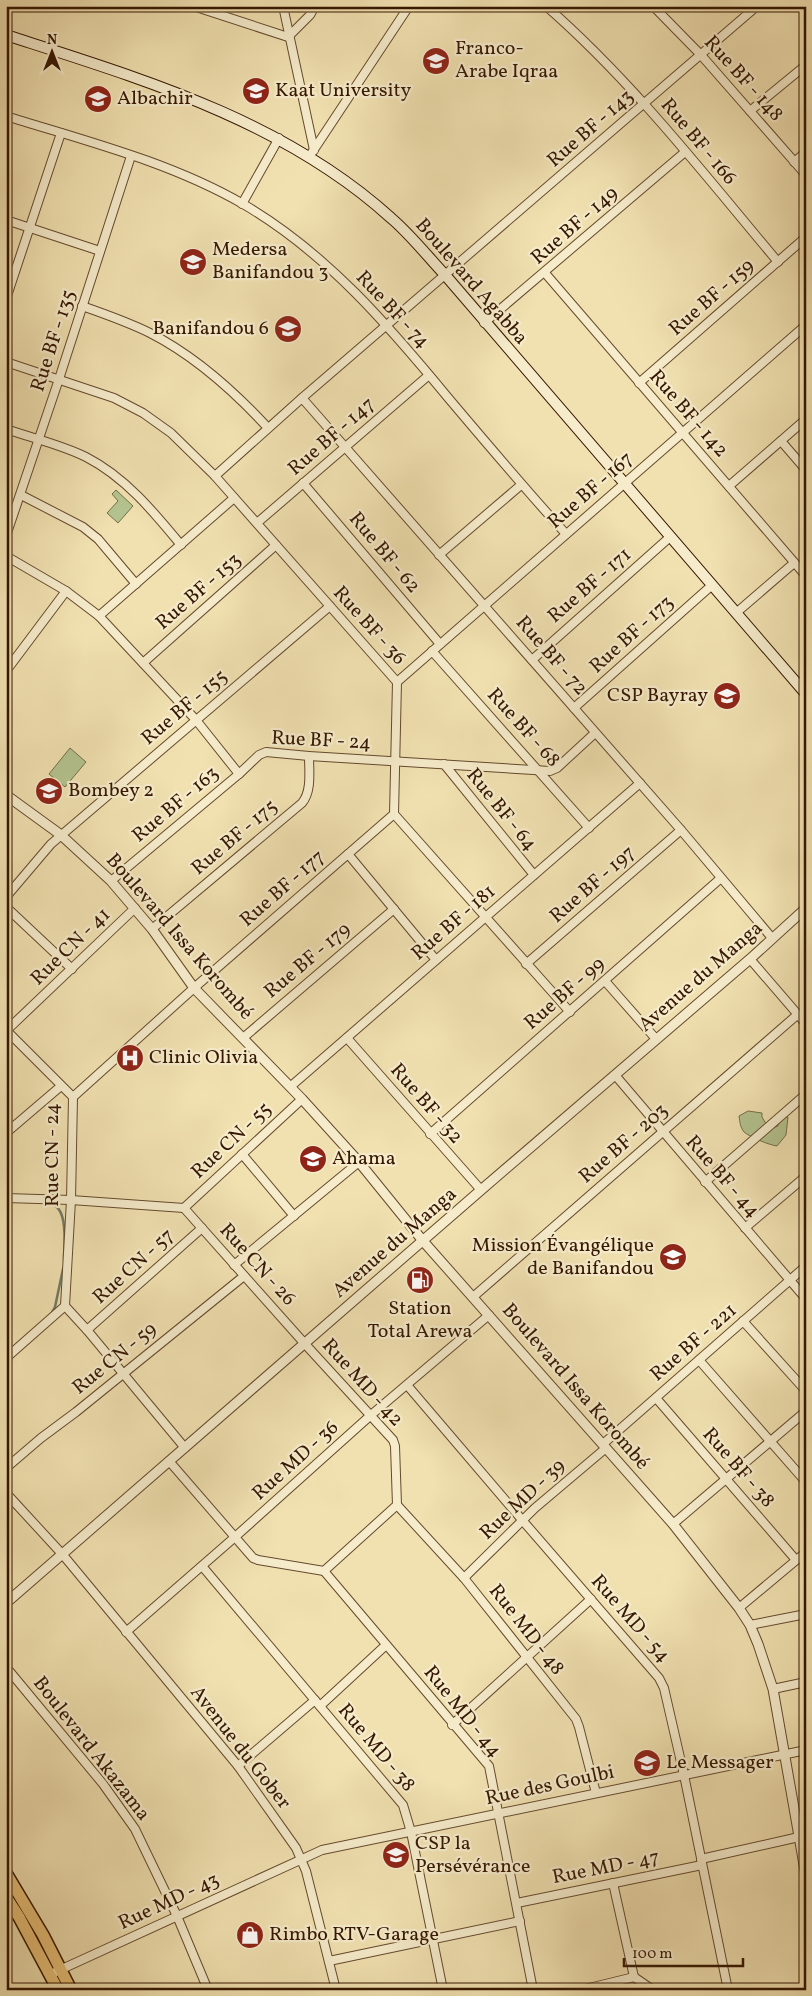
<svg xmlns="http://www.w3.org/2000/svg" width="812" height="1996" font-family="Vollkorn,serif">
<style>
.green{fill:#b4c490;stroke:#746e48}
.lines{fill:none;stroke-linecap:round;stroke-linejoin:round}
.stream{stroke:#727b68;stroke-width:2.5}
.minor-casing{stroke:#644a2d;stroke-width:10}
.tertiary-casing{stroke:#644a2d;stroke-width:11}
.secondary-casing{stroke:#351701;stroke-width:12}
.primary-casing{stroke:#351701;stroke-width:14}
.minor{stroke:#f6eccc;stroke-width:8}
.tertiary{stroke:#f6eccc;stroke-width:9}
.secondary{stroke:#f6eccc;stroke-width:10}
.primary{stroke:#e8c078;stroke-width:11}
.labels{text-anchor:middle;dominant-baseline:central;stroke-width:4.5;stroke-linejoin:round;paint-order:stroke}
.poi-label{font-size:20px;fill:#351701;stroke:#f6eccc;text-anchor:start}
.street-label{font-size:20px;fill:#351701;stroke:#f6eccc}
</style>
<rect width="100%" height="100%" fill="#f1e1b1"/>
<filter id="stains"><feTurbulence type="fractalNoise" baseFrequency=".004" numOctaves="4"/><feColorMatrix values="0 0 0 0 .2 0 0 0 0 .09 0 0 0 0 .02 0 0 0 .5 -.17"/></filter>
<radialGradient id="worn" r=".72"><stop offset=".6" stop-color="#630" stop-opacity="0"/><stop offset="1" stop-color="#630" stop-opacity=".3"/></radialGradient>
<g class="green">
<polygon points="116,490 133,506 118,523 107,513 118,501 112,494"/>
<polygon points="70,748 86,762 65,787 49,774"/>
<path d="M748,1111L762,1113V1117L769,1129L778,1126L779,1117H788L786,1135L777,1146C769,1145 750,1137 744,1132C740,1127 740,1122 739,1116Z"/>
</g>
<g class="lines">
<g class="stream">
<polyline points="16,1201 30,1202"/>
<path d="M50,1203C69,1208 64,1243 64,1259"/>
<polyline points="50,1316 55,1307 63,1269"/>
</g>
<g class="minor-casing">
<g id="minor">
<polyline points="193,6 288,37 310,15 315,6"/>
<polyline points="283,6 314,150"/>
<path d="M546,6C633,82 704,174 778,262"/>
<polyline points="653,6 701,55 806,175"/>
<polyline points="750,111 806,65"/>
<path d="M6,116C86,141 170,162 243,204C327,253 389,326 450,400C488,445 526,490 566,534"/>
<polyline points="309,157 409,6"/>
<polyline points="794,162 806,152"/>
<polyline points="242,204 279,138"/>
<polyline points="6,220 100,251"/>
<polyline points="545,273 806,576"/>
<polyline points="6,299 61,133"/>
<path d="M82,306C105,314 128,322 150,333C195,356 234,391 268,428"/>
<polyline points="484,323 685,152"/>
<polyline points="6,362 114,398 143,413 171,433 215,476 397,682 394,814 570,1012"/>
<polyline points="639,383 806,237"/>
<polyline points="302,398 681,830 772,938"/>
<path d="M6,429C32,438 62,445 86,457C125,477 153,511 181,545"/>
<polyline points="781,441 806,470"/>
<polyline points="215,476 302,398 757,6"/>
<polyline points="303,483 440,644"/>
<polyline points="729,486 806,419"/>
<polyline points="21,495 83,527 98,539 136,584"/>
<polyline points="257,523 429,375"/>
<polyline points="6,536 59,379 131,156"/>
<polyline points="439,555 521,485"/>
<polyline points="6,556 66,591 99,616 196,720 239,774 259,755 266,752 309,756 550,771 557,768 595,733"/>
<polyline points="736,613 794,563"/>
<polyline points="99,616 234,498"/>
<polyline points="432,651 589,828"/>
<polyline points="532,660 670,537"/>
<polyline points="143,663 276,545"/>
<polyline points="6,671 66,591"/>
<polyline points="397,682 806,325"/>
<polyline points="574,708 711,586"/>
<polyline points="444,764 534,875"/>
<polyline points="348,854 436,960"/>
<polyline points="111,881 239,774"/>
<polyline points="6,897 51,844 330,606"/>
<polyline points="6,907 72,969"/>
<path d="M152,929L302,803C312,791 309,771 309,756"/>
<polyline points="750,959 806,1024"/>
<polyline points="526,964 681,830"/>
<polyline points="605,981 656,1039"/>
<polyline points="6,1030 73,1097 71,1200 65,1306"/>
<polyline points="7,1030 135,908"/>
<polyline points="243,1038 394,909"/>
<polyline points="347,1038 481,1190"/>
<polyline points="615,1075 806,1299"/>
<polyline points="290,1087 640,783"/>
<polyline points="73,1097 194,988 394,814"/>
<polyline points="6,1133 61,1086"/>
<polyline points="430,1134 721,878"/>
<polyline points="242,1154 294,1216"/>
<polyline points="705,1182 806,1094"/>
<polyline points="6,1198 71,1200 184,1208"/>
<polyline points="184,1208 302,1099"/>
<polyline points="745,1228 806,1176"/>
<polyline points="234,1265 359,1162"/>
<polyline points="473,1297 797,1015"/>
<polyline points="65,1306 87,1330 185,1448"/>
<polyline points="743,1321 806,1391"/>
<polyline points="87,1330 202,1228"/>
<polyline points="6,1358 65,1306"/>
<polyline points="699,1360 806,1482"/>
<polyline points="407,1385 523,1521 659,1678 664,1688 684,1775 728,1990"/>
<polyline points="656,1398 796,1560"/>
<polyline points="603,1444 806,1266"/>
<polyline points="169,1461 253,1558 258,1560 324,1571 397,1505 395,1446 393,1440 305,1344 184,1208"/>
<polyline points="6,1468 41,1438 76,1412 244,1276"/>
<polyline points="6,1493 63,1555 238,1766 296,1848 306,1871 336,1990"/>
<polyline points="397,1505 464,1578 576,1719 579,1727 596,1793"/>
<polyline points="673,1524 806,1411"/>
<polyline points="202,1566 403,1805 411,1832 443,1990"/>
<polyline points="324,1571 489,1766 533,1990"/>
<polyline points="464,1578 535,1508 606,1448"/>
<polyline points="739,1608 806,1552"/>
<polyline points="750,1625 806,1614"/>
<polyline points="126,1632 235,1537 371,1415 489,1315"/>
<polyline points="6,1667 103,1784 135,1829 177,1916 208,1990"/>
<polyline points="773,1689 806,1682"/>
<polyline points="320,1706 386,1645"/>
<polyline points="452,1725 591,1599"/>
<polyline points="238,1766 315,1700"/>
<polyline points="701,1859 799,1837"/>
<polyline points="613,1883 634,1977"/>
<polyline points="517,1903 702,1865"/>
<polyline points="329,1961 520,1921"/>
<polyline points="51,1974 322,1850 806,1750"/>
<polyline points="634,1977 653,1990"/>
<polyline points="581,1990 634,1977"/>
</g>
</g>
<g class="tertiary-casing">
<g id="tertiary">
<polyline points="6,795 61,835 111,881 152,929 194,988 302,1099 359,1162 423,1241 673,1524 739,1608 750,1625 758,1644 773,1689 806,1876"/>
<polyline points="6,1603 481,1190 750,959 806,908"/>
</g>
</g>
<g class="secondary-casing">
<path id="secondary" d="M6,35C142,79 283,120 391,218C411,235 428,257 446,276L806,694"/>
</g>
<g class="primary-casing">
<g id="primary">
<polyline points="6,1873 43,1935 71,1990"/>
<polyline points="6,1897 19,1917 58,1990"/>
</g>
</g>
<use href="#minor" class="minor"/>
<use href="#tertiary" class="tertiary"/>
<use href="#secondary" class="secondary"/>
<use href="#primary" class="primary"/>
</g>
<defs>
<g id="school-disc" transform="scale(1.4375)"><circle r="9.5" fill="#8f2418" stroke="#f6eccc"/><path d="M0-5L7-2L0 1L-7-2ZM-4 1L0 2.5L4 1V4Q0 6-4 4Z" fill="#fff"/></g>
<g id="university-disc" transform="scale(1.4375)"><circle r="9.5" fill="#8f2418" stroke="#f6eccc"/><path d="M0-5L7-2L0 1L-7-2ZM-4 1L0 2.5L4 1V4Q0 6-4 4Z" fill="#fff"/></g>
<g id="hospital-disc" transform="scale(1.4375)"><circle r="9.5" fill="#8f2418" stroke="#f6eccc"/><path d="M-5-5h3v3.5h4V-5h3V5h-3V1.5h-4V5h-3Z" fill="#fff"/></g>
<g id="fuel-disc" transform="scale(1.4375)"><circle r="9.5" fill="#8f2418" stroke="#f6eccc"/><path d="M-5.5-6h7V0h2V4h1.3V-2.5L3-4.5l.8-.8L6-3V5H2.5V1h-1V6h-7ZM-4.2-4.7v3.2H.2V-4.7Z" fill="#fff"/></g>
<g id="shop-disc" transform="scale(1.4375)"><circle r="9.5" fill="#8f2418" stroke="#f6eccc"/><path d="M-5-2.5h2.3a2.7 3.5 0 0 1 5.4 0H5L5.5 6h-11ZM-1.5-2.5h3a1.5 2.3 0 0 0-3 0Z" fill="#fff"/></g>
</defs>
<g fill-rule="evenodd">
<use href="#school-disc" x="436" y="61"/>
<use href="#university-disc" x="256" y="91"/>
<use href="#university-disc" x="98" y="99"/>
<use href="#school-disc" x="193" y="262"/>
<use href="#school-disc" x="288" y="329"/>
<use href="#school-disc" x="727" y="696"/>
<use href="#school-disc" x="49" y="791"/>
<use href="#hospital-disc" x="130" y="1058"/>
<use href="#school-disc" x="313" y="1159"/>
<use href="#school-disc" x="673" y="1257"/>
<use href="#fuel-disc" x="420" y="1280"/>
<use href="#school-disc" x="647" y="1763"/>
<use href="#school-disc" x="396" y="1855"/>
<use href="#shop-disc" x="250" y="1935"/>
</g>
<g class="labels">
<g class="poi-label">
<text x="455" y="49">Franco-<tspan x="455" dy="23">Arabe Iqraa</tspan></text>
<text x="275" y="91">Kaat University</text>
<text x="117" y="99">Albachir</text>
<text x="212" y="250">Medersa<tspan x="212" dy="23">Banifandou 3</tspan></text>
<text x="269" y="329" text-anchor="end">Banifandou 6</text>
<text x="708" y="696" text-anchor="end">CSP Bayray</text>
<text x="68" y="791">Bombey 2</text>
<text x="149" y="1058">Clinic Olivia</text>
<text x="332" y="1159">Ahama</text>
<text x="654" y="1246" text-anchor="end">Mission Évangélique<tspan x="654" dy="23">de Banifandou</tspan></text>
<text x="420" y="1309" text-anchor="middle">Station<tspan x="420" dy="23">Total Arewa</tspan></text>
<text x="666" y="1763">Le Messager</text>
<text x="415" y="1844">CSP la<tspan x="415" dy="23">Persévérance</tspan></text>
<text x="269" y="1935">Rimbo RTV-Garage</text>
</g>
<g class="street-label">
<text transform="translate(743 79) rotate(48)">Rue BF - 148</text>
<text transform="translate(591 129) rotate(-41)">Rue BF - 143</text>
<text transform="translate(698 142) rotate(50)">Rue BF - 166</text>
<text transform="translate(575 226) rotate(-41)">Rue BF - 149</text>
<text transform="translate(471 282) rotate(49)">Boulevard Agabba</text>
<text transform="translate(712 298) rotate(-41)">Rue BF - 159</text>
<text transform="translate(392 310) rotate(47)">Rue BF - 74</text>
<text transform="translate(54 341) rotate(-72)">Rue BF - 135</text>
<text transform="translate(688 414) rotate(49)">Rue BF - 142</text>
<text transform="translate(332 437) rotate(-41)">Rue BF - 147</text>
<text transform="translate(591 491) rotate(-41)">Rue BF - 167</text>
<text transform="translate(384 553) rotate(50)">Rue BF - 62</text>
<text transform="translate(590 586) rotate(-41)">Rue BF - 171</text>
<text transform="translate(199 592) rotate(-41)">Rue BF - 153</text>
<text transform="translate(369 626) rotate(48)">Rue BF - 36</text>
<text transform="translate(632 635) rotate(-42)">Rue BF - 173</text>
<text transform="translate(551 656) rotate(49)">Rue BF - 72</text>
<text transform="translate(185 708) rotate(-40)">Rue BF - 155</text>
<text transform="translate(523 728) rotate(48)">Rue BF - 68</text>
<text transform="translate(321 741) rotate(3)">Rue BF - 24</text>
<text transform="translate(176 805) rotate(-40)">Rue BF - 163</text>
<text transform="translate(501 810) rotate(51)">Rue BF - 64</text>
<text transform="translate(235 838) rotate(-40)">Rue BF - 175</text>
<text transform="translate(593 885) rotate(-41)">Rue BF - 197</text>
<text transform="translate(283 889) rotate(-41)">Rue BF - 177</text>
<text transform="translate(454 923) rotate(-41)">Rue BF - 181</text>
<text transform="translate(179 937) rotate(49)">Boulevard Issa Korombé</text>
<text transform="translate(71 947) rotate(-44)">Rue CN - 41</text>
<text transform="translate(308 961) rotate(-40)">Rue BF - 179</text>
<text transform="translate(701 977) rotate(-41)">Avenue du Manga</text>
<text transform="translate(565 994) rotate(-41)">Rue BF - 99</text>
<text transform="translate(426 1104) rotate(49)">Rue BF - 32</text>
<text transform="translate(232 1141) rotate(-43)">Rue CN - 55</text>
<text transform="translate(624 1144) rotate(-41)">Rue BF - 203</text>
<text transform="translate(53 1155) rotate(-90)">Rue CN - 24</text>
<text transform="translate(722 1177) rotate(49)">Rue BF - 44</text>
<text transform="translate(395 1243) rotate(-41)">Avenue du Manga</text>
<text transform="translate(257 1265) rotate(48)">Rue CN - 26</text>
<text transform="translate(134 1267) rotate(-42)">Rue CN - 57</text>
<text transform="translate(694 1343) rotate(-41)">Rue BF - 221</text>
<text transform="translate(115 1359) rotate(-39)">Rue CN - 59</text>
<text transform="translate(362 1383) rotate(48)">Rue MD - 42</text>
<text transform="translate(575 1387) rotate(49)">Boulevard Issa Korombé</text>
<text transform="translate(296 1461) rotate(-42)">Rue MD - 36</text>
<text transform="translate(738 1468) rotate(49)">Rue BF - 38</text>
<text transform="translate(523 1500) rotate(-43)">Rue MD - 39</text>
<text transform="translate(630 1619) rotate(49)">Rue MD - 54</text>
<text transform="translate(526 1630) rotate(52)">Rue MD - 48</text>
<text transform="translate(462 1712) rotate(51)">Rue MD - 44</text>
<text transform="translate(240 1748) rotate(52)">Avenue du Gober</text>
<text transform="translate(376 1748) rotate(50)">Rue MD - 38</text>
<text transform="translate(91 1749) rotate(52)">Boulevard Akazama</text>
<text transform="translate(550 1786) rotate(-12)">Rue des Goulbi</text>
<text transform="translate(606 1868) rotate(-11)">Rue MD - 47</text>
<text transform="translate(169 1902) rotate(-25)">Rue MD - 43</text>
</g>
</g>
<rect width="812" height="1996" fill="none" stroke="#f1e1b1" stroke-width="25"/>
<rect x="8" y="8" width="797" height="1981" fill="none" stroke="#351701" stroke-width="2.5"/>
<rect x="12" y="12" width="787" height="1971" fill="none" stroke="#351701"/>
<g transform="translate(52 52)" stroke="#f6eccc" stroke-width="4" paint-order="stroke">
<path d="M0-4L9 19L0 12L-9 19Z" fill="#351701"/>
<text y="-8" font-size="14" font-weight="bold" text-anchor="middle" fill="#351701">N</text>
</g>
<path d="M624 1958v8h119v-8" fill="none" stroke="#351701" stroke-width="2.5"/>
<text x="632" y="1958" font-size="15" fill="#351701" stroke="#f6eccc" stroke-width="4" paint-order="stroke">100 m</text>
<rect width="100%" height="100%" filter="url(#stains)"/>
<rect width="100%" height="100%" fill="url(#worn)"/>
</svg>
